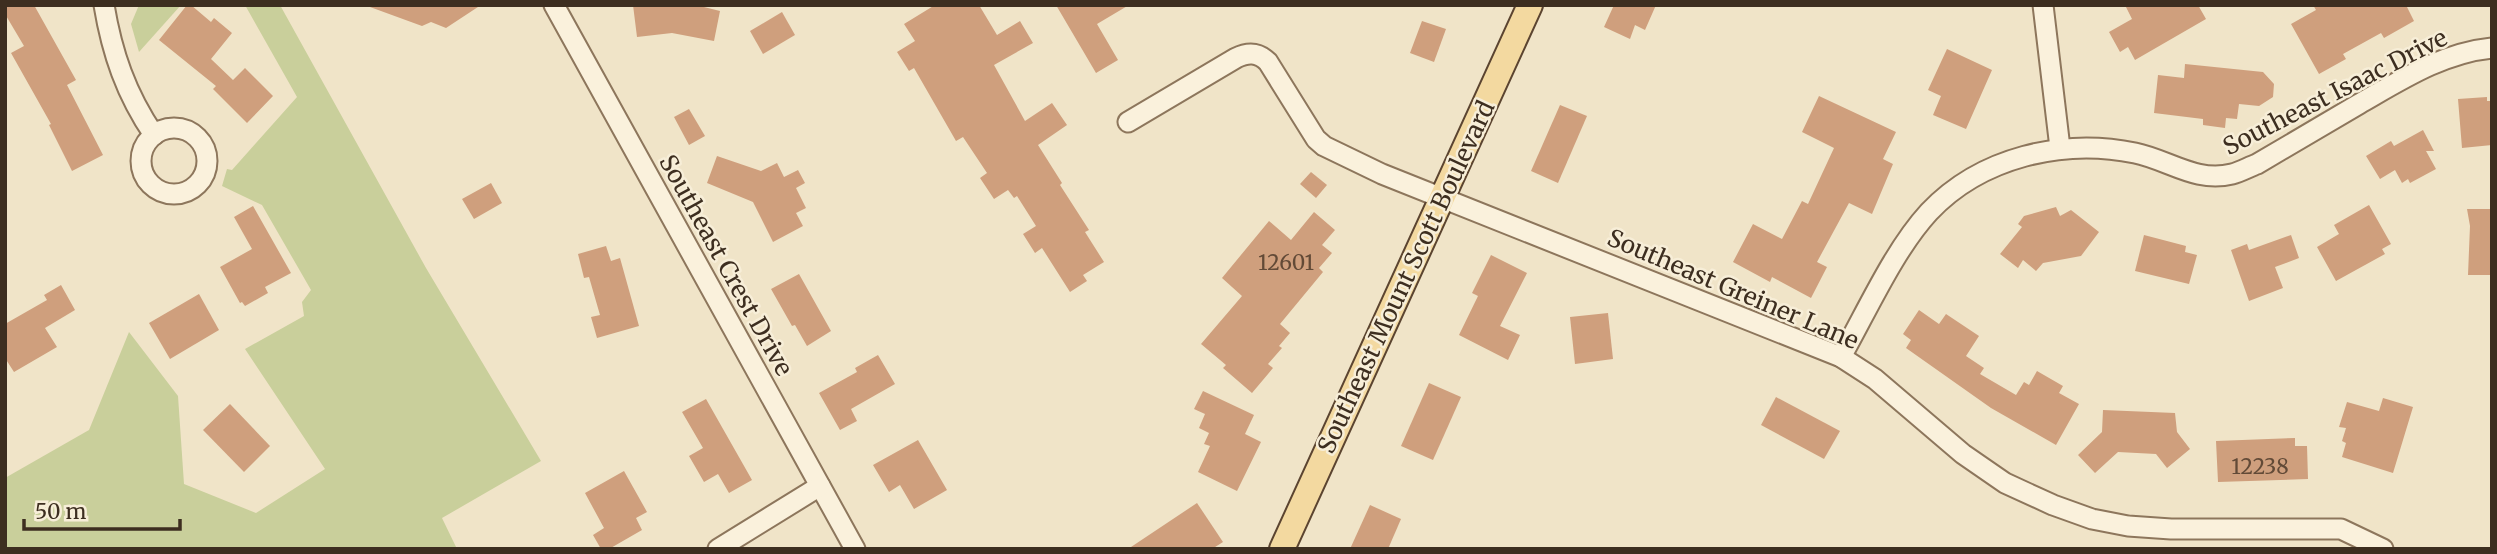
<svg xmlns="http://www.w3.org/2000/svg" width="2497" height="554" font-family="Merriweather,serif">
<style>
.green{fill:#c9cf9b}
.building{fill:#cf9f7d}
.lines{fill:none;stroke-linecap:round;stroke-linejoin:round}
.minor-casing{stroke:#8d765c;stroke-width:23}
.major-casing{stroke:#5b4430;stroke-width:28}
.minor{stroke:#faf1dc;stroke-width:19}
.major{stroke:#f3d9a0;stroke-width:24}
.labels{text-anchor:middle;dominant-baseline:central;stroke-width:5;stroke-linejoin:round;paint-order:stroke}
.number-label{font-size:21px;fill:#624a37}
.street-label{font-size:24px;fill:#3d2e20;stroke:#f7eed8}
</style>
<rect width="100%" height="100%" fill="#f0e4c8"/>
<g class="green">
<polygon points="139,5 181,5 139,52 131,24"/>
<polygon points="245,5 280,5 426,268 541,461 442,518 457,549 5,549 5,478 89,430 129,332 178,396 184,484 256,513 325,469 245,349 304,316 302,302 311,290 262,205 222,186 227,169 232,170 297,97"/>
</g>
<g class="building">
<polygon points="5,5 34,5 76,80 67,85 103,155 72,171 49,125 51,124 11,53 24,46 5,14"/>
<polygon points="187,5 191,5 211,22 214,18 232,33 211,59 233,80 245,68 273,96 247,123 213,89 216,86 159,40"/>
<polygon points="370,5 481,5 446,28 431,22 422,26 370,7"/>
<polygon points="633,5 696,5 720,11 714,41 672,33 637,37"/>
<polygon points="935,5 979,5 997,35 1020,21 1033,43 994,65 1025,121 1052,103 1067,125 1038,145 1062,183 1060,185 1089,230 1085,232 1104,262 1083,275 1087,281 1070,292 1042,248 1035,253 1023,234 1036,226 1017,196 1014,198 1008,190 994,199 980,178 987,173 963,137 956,141 914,68 909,71 897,52 915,41 904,24"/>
<polygon points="1056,5 1129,5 1097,24 1118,60 1096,73"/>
<polygon points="1614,5 1656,5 1645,30 1635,25 1630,39 1604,27"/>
<polygon points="2125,5 2198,5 2206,19 2135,60 2128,47 2120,52 2109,32 2132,19"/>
<polygon points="2313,5 2406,5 2414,21 2384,38 2381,33 2343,54 2346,59 2319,74 2291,24 2316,10"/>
<polygon points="782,12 795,35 763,54 750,31"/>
<polygon points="1422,21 1446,29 1434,62 1410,53"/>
<polygon points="1947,49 1992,70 1966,129 1933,115 1941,96 1928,90"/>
<polygon points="2185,64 2263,72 2274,84 2273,97 2259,106 2239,104 2237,119 2226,118 2225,128 2203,125 2203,119 2154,113 2158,75 2184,78"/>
<polygon points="1819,96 1896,132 1883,159 1893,164 1872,214 1849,203 1817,262 1827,267 1811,298 1772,277 1770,282 1733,262 1753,224 1782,239 1802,201 1808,204 1834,148 1802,132"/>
<polygon points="2487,97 2487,101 2492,101 2492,145 2462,148 2458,99"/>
<polygon points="1560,105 1587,116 1558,183 1531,171"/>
<polygon points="689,109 705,136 689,145 674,117"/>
<polygon points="2423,130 2434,151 2426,151 2436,169 2410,183 2408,179 2402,183 2395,170 2380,179 2366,156 2391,141 2394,146"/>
<polygon points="717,156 761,171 777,163 784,177 798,170 805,183 796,188 806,208 796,213 803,226 773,242 753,202 707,183"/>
<polygon points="1311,172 1327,185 1316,198 1300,184"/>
<polygon points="491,183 502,203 474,219 462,199"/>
<polygon points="2369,205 2391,244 2382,249 2385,254 2336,281 2317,247 2339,234 2334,225"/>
<polygon points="253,206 291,273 265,287 268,293 245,306 242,302 240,303 220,267 252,249 234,217"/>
<polygon points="2056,207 2060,216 2071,210 2099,232 2081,256 2043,263 2036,271 2023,260 2018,268 2000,254 2022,227 2018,224 2024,216"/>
<polygon points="2467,209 2492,209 2492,275 2468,275 2470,226"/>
<polygon points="1314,212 1335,230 1322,245 1332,253 1319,268 1323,272 1280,324 1290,333 1279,346 1282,348 1268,364 1273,368 1252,393 1223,368 1226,365 1201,344 1242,296 1222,278 1269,221 1291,240"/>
<polygon points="2144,235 2186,246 2185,252 2197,255 2189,284 2135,271"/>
<polygon points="2291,235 2299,258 2275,267 2283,288 2249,301 2231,250 2247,244 2249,250"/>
<polygon points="606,246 611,261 620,258 639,326 597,338 591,317 600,315 589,277 584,278 578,254"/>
<polygon points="1491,255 1527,273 1500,326 1520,335 1508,360 1459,335 1478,296 1472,293"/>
<polygon points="799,274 831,331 807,346 795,325 792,326 771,289"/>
<polygon points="61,285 75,310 45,328 57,347 14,372 5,358 5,324 47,300 44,295"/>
<polygon points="199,294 219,330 170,359 149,323"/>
<polygon points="1919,310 1939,324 1946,314 1979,336 1966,356 1984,368 1980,374 2016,395 2024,382 2029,385 2037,371 2063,386 2059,393 2079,404 2056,445 1991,408 1906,348 1911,340 1903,334"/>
<polygon points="1608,313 1613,359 1575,364 1570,317"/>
<polygon points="878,355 895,384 851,409 857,421 840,430 819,393 857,372 855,368"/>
<polygon points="1429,383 1461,397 1433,460 1401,446"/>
<polygon points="1203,391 1254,415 1245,434 1261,442 1237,491 1198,472 1210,446 1204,444 1209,433 1199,428 1205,414 1194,409"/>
<polygon points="1776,397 1840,431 1824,459 1761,425"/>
<polygon points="2383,398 2413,407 2393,473 2342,457 2346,443 2342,441 2346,428 2339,427 2347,402 2379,411"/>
<polygon points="706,399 752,480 729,493 718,474 704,482 689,456 703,448 682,412"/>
<polygon points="230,404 270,446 244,472 203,430"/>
<polygon points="2103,410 2175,413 2177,432 2190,449 2167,468 2156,454 2118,452 2095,473 2078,455 2102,432"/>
<polygon points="2295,438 2295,446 2307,446 2308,479 2218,482 2216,441"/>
<polygon points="918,440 947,490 914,509 900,485 889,492 873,465"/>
<polygon points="624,471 647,512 636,518 642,530 609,549 601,549 593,535 604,528 585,493"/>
<polygon points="1197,503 1223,542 1212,549 1128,549"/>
<polygon points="1370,505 1401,519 1388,549 1350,549"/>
</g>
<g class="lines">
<g class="minor-casing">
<g id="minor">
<path d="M104,5C112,53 126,94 154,135"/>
<polyline points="554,5 855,549"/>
<polyline points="2043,5 2060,148"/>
<path d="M1128,122L1236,58C1248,52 1258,52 1268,62L1316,139L1324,146L1382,174L1841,357L1875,379L1963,454L2005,483L2053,505L2092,519L2128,526L2171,529H2341L2383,549"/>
<circle cx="174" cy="161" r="33"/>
<path d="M1841,357C1867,311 1894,250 1929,212C1981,157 2063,138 2135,153C2169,160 2196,183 2232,174C2240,172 2249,167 2257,164C2291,144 2325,124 2359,104C2401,80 2442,53 2492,48"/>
<polyline points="718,549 820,486"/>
</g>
</g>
<g class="major-casing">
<polyline id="major" points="1282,549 1530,5"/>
</g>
<use href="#minor" class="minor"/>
<use href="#major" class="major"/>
</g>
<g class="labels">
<g class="number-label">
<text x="1286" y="262">12601</text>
<text x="2260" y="466">12238</text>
</g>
<g class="street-label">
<text transform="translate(2335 92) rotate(-27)">Southeast Isaac Drive</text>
<text transform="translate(726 265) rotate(61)">Southeast Crest Drive</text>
<text transform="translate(1406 277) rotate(-65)">Southeast Mount Scott Boulevard</text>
<text transform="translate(1733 289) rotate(23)">Southeast Greiner Lane</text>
</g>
</g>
<rect width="2497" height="554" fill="none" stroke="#3d2e20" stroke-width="14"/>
<path d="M24 519v10h156v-10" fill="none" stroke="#3d2e20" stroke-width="3.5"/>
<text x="35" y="519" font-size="21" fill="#3d2e20" stroke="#f7eed8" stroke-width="5" paint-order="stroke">50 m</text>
</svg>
